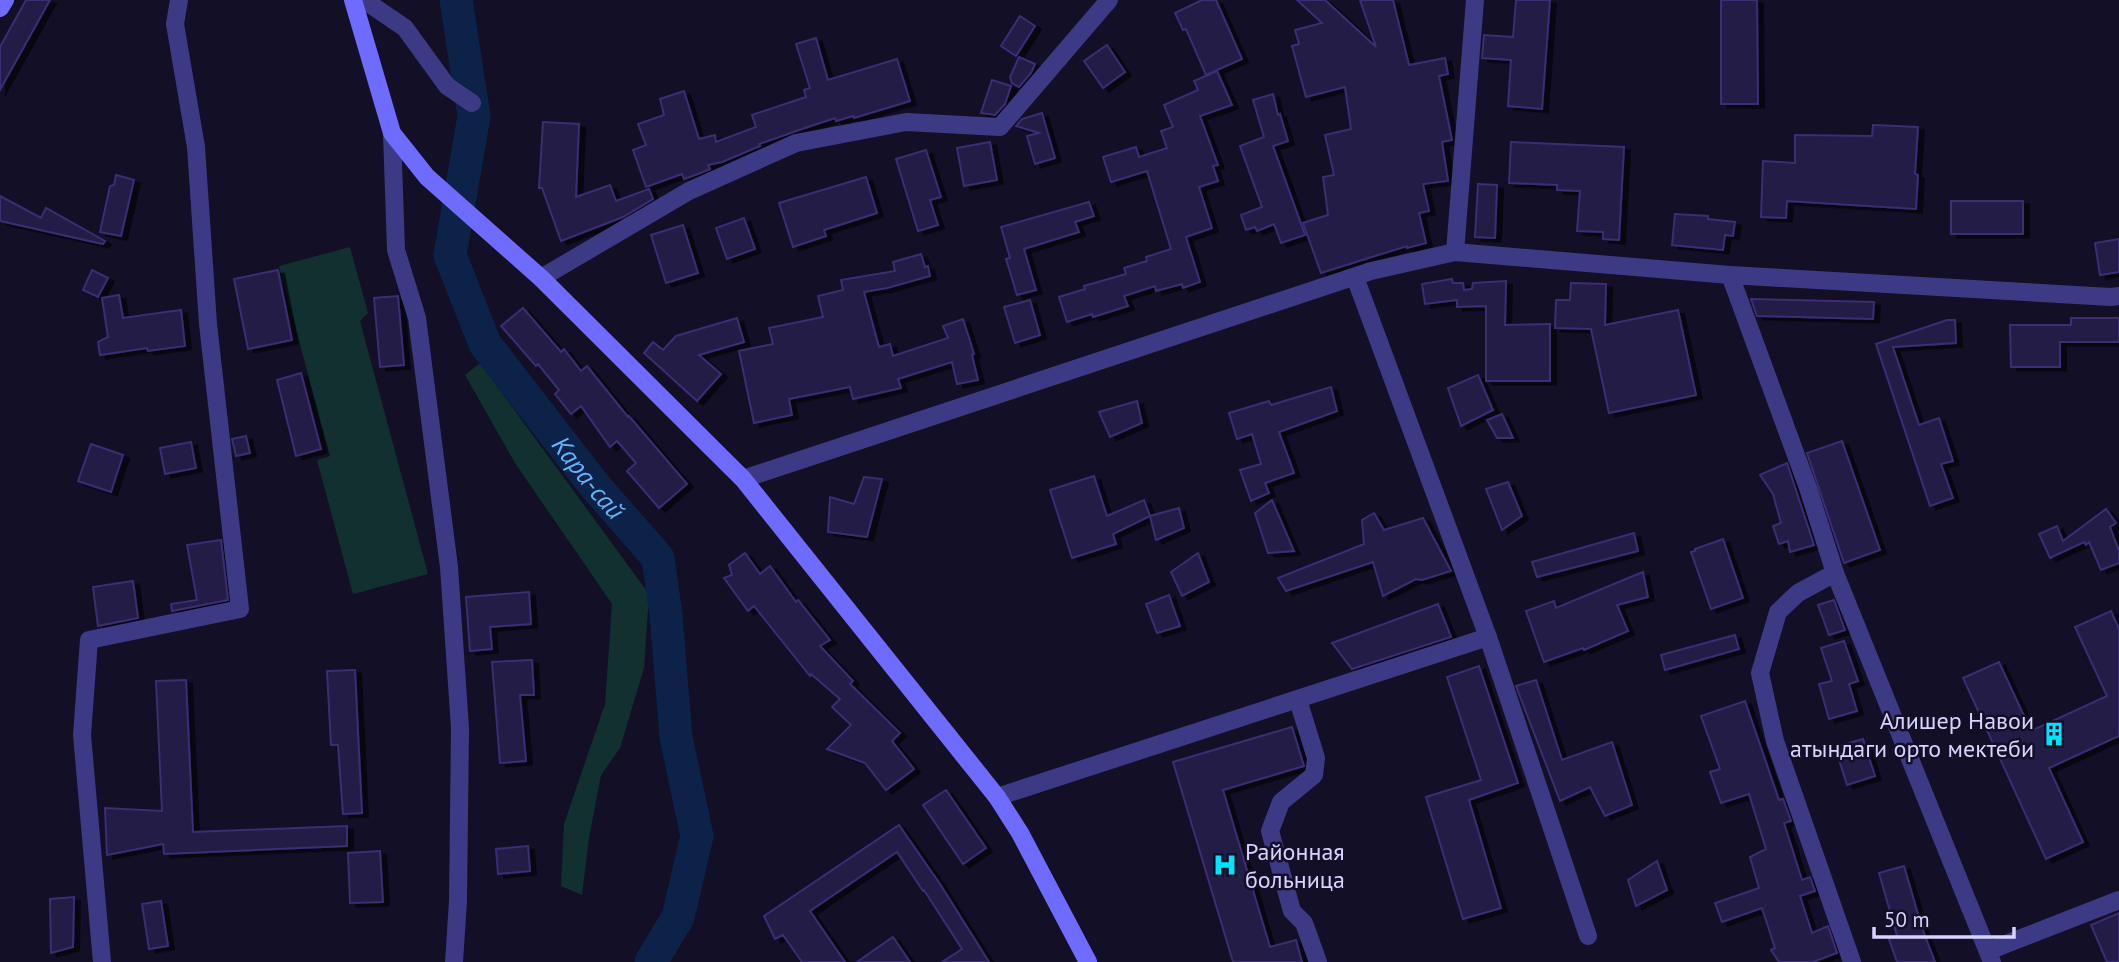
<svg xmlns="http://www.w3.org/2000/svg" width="2119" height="962" font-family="'PT Sans',sans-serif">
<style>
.green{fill:#12302f}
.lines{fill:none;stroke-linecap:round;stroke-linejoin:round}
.river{stroke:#0c2248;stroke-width:33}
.building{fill:#241b47;stroke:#3b2d73;stroke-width:2;filter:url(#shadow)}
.minor{stroke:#3d3a85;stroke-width:18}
.tertiary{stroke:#3d3a85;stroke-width:18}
.secondary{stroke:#6f6bff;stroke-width:18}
.labels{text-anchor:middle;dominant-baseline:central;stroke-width:5;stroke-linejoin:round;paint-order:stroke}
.poi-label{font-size:24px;fill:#d9d4ff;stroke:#130f26;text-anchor:end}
.water-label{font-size:26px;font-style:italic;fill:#62b6ff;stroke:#130f26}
</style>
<defs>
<filter id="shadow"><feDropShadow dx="6" dy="3.5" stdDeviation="0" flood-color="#0009"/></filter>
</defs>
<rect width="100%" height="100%" fill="#130f26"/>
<g class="green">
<polygon points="350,247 368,313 360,321 428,574 353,594 317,460 330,456 279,266"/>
<polygon points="480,363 649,594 644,668 620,748 601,775 589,838 582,895 561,886 564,824 605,704 612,604 515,463 465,375"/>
</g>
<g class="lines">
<path class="river" id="s1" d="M456,0L474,116L450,255L485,344L595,486L658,558L666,615L676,737L697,836L678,917L651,962"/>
</g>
<g class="building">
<polygon points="26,0 50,0 0,90 0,47"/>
<polygon points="1202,0 1216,0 1242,59 1206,75 1186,29 1183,30 1175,13"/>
<polygon points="1297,0 1325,0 1376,47 1360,0 1393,0 1409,65 1445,58 1448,74 1439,76 1452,140 1442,142 1448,181 1423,184 1429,211 1419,213 1426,243 1407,248 1407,246 1321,273 1303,223 1328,215 1323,177 1334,175 1325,135 1351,129 1345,87 1306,97 1292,46 1299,44 1295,30 1322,23"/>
<polygon points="1516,0 1550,0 1542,109 1508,106 1511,60 1482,58 1484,35 1513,37"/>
<polygon points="1721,0 1757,0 1758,104 1721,104"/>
<polygon points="1020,16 1035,26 1016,56 1001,46"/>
<polygon points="816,38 828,80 897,59 910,101 854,118 853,116 836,121 835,118 802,129 759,144 760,146 722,162 708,165 710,169 698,174 684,179 682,174 646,187 633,150 646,145 638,124 664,115 660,99 684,91 699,139 715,135 716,142 756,127 752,115 806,97 804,90 810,88 796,44"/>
<polygon points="1107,45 1125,72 1103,88 1084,61"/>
<polygon points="1019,57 1035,64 1031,73 1019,87 1012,83 1010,77"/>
<polygon points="1217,71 1232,105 1200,116 1218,165 1213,166 1218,181 1199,187 1212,228 1186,237 1200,282 1183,288 1182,284 1156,291 1155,286 1124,296 1128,306 1093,317 1092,314 1067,322 1059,297 1085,289 1084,286 1126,274 1124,268 1147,261 1146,257 1171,249 1147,171 1111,182 1103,157 1136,147 1139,157 1167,148 1161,131 1173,127 1164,105 1198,90 1194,81"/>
<polygon points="992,80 1011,86 1005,104 995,115 981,113"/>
<polygon points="1273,94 1278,115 1280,114 1288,141 1273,146 1305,235 1281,243 1274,224 1257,231 1255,227 1246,230 1241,215 1262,207 1240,146 1264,137 1253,100"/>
<polygon points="1042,113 1055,158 1035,164 1027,136 1039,133 1016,126 1022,119"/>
<polygon points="543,122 579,124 576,197 610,185 616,201 649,189 653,199 623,217 561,241 542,188 539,188"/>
<polygon points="1873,125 1918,127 1915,174 1918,175 1916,209 1787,201 1786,218 1761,217 1763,161 1795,163 1795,135 1872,136"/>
<polygon points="990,142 997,180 964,186 957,148"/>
<polygon points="1511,142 1624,147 1619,240 1603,239 1603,232 1577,231 1580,191 1557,190 1557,185 1509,183"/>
<polygon points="926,150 941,197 930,200 938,225 918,231 896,159"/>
<polygon points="116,175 134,180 121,236 100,232 110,186 114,185"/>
<polygon points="866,177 877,213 824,230 826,236 793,247 779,203"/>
<polygon points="1478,184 1497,185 1495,238 1475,237"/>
<polygon points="0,196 41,218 46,208 105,241 103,244 0,221"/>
<rect x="1951" y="201" width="72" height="33"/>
<polygon points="1089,202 1094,216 1075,222 1079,232 1024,249 1036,290 1017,295 1006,259 1010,258 1001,227"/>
<polygon points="1675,214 1708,216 1708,219 1735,222 1733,236 1725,235 1723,250 1672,245"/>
<polygon points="744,218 755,249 727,259 716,228"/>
<polygon points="683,225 698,273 666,283 651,235"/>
<polygon points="2119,239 2119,272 2100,275 2095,243"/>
<polygon points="921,254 925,267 928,266 930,276 887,288 864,292 879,347 890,344 893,356 948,338 943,326 963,319 974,354 972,355 978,380 957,384 952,362 898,379 901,388 853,399 850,387 789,399 792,415 754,423 739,351 773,344 769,328 823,317 818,296 843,290 841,280 895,271 893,262"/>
<polygon points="92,270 108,278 98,297 83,290"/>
<polygon points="278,270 292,340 248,349 234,279"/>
<polygon points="1452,279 1453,283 1463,283 1464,290 1472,289 1473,283 1506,281 1505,325 1550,324 1550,381 1486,381 1486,306 1457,307 1457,300 1425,304 1422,284"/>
<polygon points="1571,283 1606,284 1605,325 1678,310 1696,395 1609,413 1591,329 1555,328 1556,300 1570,300"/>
<polygon points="119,295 123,318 181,310 185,346 148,351 147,348 100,355 98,342 108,337 102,298"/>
<polygon points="398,296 404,365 380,367 374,298"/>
<polygon points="1751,299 1874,302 1873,319 1757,316"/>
<polygon points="1030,300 1040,335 1015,343 1004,307"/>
<polygon points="523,308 561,352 564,349 581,371 587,366 628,417 629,416 687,484 659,508 627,471 636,463 617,441 610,447 581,406 571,414 555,394 559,390 538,364 536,366 501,326"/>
<polygon points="737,318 744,342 699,355 721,374 697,401 644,353 653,342 663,350 676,336"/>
<polygon points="2071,318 2119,318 2119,342 2060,342 2060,367 2011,367 2010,325 2071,325"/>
<polygon points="1947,320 1955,320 1956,343 1893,347 1919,425 1939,418 1953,461 1941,464 1953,498 1930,506 1876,344"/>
<polygon points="301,373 321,449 296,456 277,380"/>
<polygon points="1478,375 1493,410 1461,426 1448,388"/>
<polygon points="1331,387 1337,411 1279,432 1294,473 1265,483 1269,493 1251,501 1240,470 1261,464 1252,434 1237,439 1229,413 1269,401 1271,405"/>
<polygon points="1137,401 1142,423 1110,437 1099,412"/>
<polygon points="1502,414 1513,438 1497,438 1487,420"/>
<polygon points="246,436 250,453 236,456 232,439"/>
<polygon points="1842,441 1880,550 1844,563 1807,453"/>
<polygon points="191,442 196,468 165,474 160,448"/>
<polygon points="91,444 123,455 111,492 78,481"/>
<polygon points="1787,463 1814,545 1790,552 1788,541 1779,544 1773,526 1781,523 1773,494 1760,475"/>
<polygon points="1094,476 1107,516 1144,500 1150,516 1113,534 1116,544 1072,558 1050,490"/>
<polygon points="864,477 882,479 867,537 828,532 830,497 854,504"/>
<polygon points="1508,482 1522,516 1502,530 1486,489"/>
<polygon points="1272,500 1294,551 1268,553 1255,513"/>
<polygon points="1179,508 1184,528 1156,540 1150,516"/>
<polygon points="2106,509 2116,523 2110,527 2119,551 2119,563 2101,570 2089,542 2086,545 2084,542 2050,558 2039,534 2057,526 2063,541"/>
<polygon points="1374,513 1384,530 1423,518 1451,571 1422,580 1416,579 1383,596 1373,562 1286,591 1278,578 1364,544 1362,520"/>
<polygon points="1634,533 1638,551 1537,577 1532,562"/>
<polygon points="1723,539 1743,598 1711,609 1691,552 1695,551 1695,549"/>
<polygon points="221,540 228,600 172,611 171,604 197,600 187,545"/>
<polygon points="745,553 760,574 770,566 796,602 798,600 830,640 820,646 853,681 850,684 900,733 892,741 914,769 886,790 865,763 827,749 851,725 832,707 840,699 811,674 810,676 754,606 748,611 724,578 732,575 729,565"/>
<polygon points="1198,553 1209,582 1182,596 1171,572"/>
<polygon points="1643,572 1648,597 1617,605 1628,631 1584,650 1583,648 1544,662 1526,611 1554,601 1556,608"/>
<polygon points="133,581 138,618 98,626 93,587"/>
<polygon points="529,592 531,624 490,627 492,649 470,651 466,597"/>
<polygon points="1169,595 1180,626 1157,633 1146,604"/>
<polygon points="1834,600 1845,630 1829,635 1818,605"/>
<polygon points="1438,604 1451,637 1352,669 1332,643"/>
<polygon points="2111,611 2119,629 2119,736 2049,768 2083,842 2046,859 1963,678 1999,662 2031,731 2107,696 2075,627"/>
<polygon points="1735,635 1739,649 1665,670 1661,655"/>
<polygon points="1844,641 1858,681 1849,684 1857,711 1829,719 1819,684 1832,681 1821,648"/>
<polygon points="532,660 534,695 520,695 526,761 500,763 492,662"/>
<polygon points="1479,666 1518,783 1469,800 1501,908 1463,919 1426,797 1481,780 1447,677"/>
<polygon points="355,670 362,813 343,814 338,745 331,745 327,671"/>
<polygon points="186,680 193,832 347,826 347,846 164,854 163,844 107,855 105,808 162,811 156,681"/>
<polygon points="1536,680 1562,760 1612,742 1632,805 1605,816 1590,787 1560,801 1516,686"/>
<polygon points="1745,701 1779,800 1783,799 1791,821 1784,823 1802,880 1810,877 1815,891 1800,896 1812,933 1828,926 1837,953 1813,962 1779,962 1771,950 1775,948 1762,908 1722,922 1715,903 1759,888 1750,857 1766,849 1749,794 1721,803 1710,772 1720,769 1701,716"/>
<polygon points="1292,727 1304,766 1223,790 1270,947 1296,940 1302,962 1233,962 1173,762"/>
<polygon points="1863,739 1875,776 1847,785 1835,747"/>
<polygon points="946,790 986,848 963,864 923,805"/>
<polygon points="899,825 940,884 989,962 942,962 962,949 924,890 923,891 897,852 810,911 845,962 802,962 783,935 775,939 764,916"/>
<polygon points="528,846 530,871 498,874 496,849"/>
<polygon points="380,851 383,902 350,903 348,853"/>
<polygon points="1657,861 1667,890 1636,906 1628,880"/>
<polygon points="1904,866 1922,928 1935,962 1897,962 1889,939 1897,936 1879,873"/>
<polygon points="74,897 73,947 51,953 50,899"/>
<polygon points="161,901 168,946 149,949 142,904"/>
<polygon points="2119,913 2119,962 2107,962 2091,925"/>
<polygon points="893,937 910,962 857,962"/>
</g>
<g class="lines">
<g class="minor">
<polyline points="364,0 405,28 447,86 472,103"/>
<polyline points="392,133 396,250 417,318 449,567 460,728 458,901 454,962"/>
<polyline points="1455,252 1475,0"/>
<polyline points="1730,275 1808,488 1835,573 1992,962"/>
<polyline points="1355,277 1488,637 1588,936"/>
<polyline points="541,278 689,191 796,143 906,122 1000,127 1109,0"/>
<polyline points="1835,573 1798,593 1778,612 1760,673 1775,741 1852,962"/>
<polyline points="1298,700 1316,758 1314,775 1281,802 1270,831 1292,911 1304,923 1318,962"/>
<polyline points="997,797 1488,637"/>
<polyline points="1988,951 2119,900"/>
<polyline points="102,962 82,735 89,640 240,609 208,324 196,147 175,24 179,0"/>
</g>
<polyline class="tertiary" points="743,479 1371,271 1455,252 1730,275 2111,297 2119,296"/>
<g class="secondary">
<polyline points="353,0 392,133 427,177 541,278 743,479 997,797 1020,833 1088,962"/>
<polyline points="0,8 5,0"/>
</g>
</g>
<defs>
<g id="building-bare" transform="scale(1.89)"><path d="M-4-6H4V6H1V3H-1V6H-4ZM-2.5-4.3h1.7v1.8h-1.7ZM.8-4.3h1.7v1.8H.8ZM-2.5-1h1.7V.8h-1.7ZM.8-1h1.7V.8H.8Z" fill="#00e5ff" stroke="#130f26" stroke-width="2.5" paint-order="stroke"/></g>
<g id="hospital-bare" transform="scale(1.89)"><path d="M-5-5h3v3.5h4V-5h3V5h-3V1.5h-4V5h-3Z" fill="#00e5ff" stroke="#130f26" stroke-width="2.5" paint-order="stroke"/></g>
</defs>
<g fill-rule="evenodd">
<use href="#building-bare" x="2054" y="734"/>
<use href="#hospital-bare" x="1225" y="865"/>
</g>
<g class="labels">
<g class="poi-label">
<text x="2034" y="720">Алишер Навои<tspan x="2034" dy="28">атындаги орто мектеби</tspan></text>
<text x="1245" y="851" text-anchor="start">Районная<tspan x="1245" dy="28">больница</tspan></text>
</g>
<g class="water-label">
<text stroke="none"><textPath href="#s1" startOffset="523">Кара-сай</textPath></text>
</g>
</g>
<path d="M1874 927v10h140v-10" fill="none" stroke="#d9d4ff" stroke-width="3.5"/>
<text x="1884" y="927" font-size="21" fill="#d9d4ff" stroke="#130f26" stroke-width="5" paint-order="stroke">50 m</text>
</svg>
